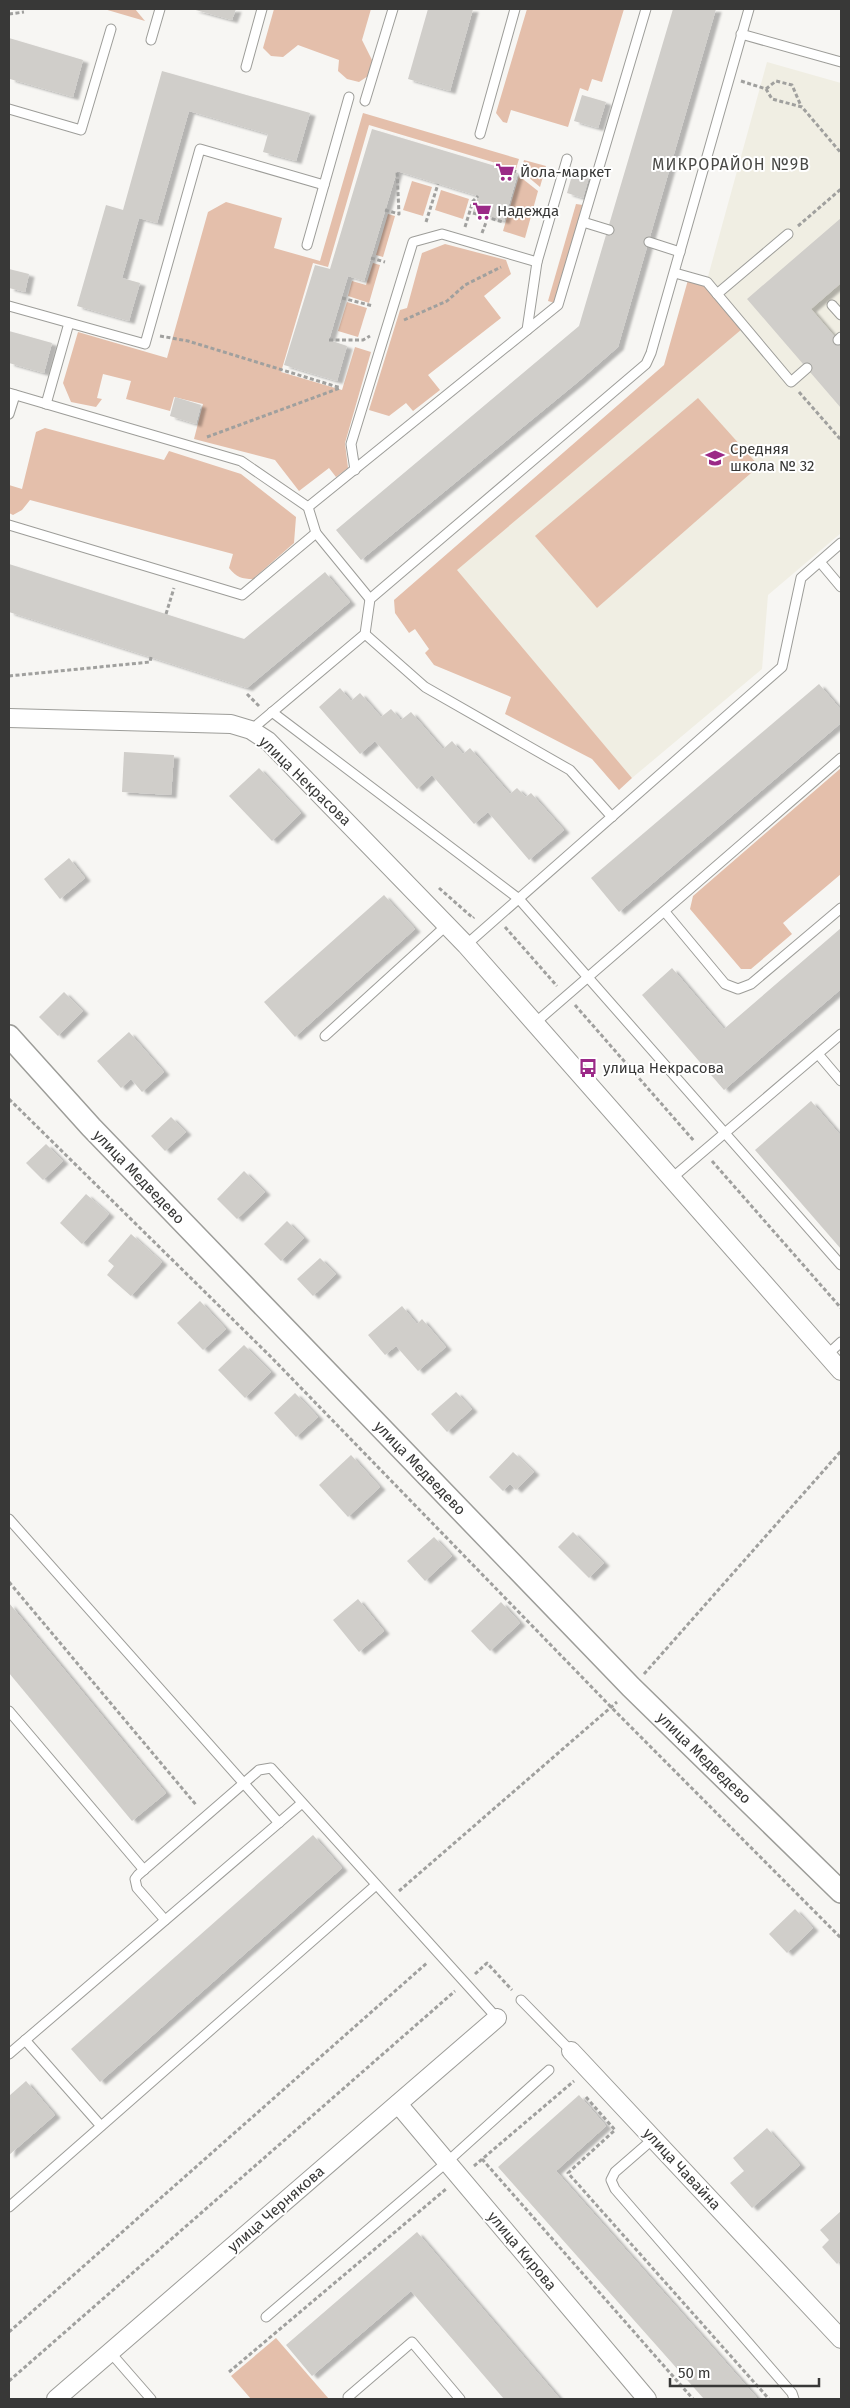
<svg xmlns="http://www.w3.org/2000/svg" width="850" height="2408" font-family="'Fira Sans',sans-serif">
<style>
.built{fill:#f0eee3}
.green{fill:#e4bfab}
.building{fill:#d0ceca;filter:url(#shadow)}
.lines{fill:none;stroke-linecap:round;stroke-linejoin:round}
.service-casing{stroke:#9d9d99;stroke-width:11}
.minor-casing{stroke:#9d9d99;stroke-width:20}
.tertiary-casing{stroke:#9d9d99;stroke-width:24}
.path{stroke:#a0a09e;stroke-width:3;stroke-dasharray:4 2.5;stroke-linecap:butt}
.service{stroke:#fff;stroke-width:9}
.minor{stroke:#fff;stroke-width:18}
.tertiary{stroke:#fff;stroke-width:21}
.labels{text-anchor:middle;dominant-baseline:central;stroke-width:4;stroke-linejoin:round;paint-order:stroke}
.poi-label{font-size:15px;fill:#383837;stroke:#fff;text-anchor:start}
.street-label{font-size:15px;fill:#383837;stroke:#fff}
.neighbourhood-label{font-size:16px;letter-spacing:1px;fill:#494946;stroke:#fff}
</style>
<defs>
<filter id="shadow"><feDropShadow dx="5.5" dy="3" stdDeviation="1" flood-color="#0004"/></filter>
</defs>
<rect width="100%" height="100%" fill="#f7f6f3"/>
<polygon class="built" points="767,62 841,83 841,533 768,595 762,669 632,778 456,570 679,382"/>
<g class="green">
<polygon points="104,9 135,9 145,21"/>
<polygon points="274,9 371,9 362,40 373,62 371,74 359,82 347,79 338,71 339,60 298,45 283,57 271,56 263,48"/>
<polygon points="527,9 624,9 602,82 592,79 588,91 580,88 568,127 511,110 507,123 503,122 496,113"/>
<polygon points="363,113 519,159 516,169 369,125 328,267 313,263 281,372 342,390 355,347 371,352 345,443 348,468 336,477 329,468 299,491 275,460 194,439 203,404 174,397 170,411 126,399 131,381 103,374 97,398 102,399 96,407 71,402 63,383 78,332 167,358 208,212 226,202 282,218 274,248 320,261"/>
<polygon points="524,160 546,166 540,187 521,171"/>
<polygon points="519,176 538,191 525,238 503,231"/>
<polygon points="412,181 432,187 423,216 403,210"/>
<polygon points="441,190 469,199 463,219 435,210"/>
<polygon points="576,204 583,205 555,303 548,301"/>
<polygon points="388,214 395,216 383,257 376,255"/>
<polygon points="445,244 506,260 511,274 484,296 501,318 428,375 440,390 413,411 406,403 389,416 369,410 400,310 407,308 422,253"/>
<polygon points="373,263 380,265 369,303 348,296 352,281 366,285"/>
<polygon points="688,280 706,285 742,329 457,570 632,778 619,790 592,759 505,714 511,697 434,665 425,653 429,649 415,629 409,633 395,613 394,600 664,365"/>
<polygon points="347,302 367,308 358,337 338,331"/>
<polygon points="698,398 759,466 597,608 535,536"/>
<path d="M45,428L164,460L169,451L241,474L296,517L294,543L253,579C242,579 236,577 229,568L233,554L30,500L22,510L13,515L9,513V485L22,489L36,432Z"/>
<polygon points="841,768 841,874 783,923 792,934 751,969 741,969 690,909 693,896"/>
<polygon points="276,2338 329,2399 251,2399 231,2376"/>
</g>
<g class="building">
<polygon points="192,9 236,9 232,20"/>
<polygon points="428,9 473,9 450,91 408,79"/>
<polygon points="673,9 716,9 618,347 579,381 361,560 336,530 579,326"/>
<polygon points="9,38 83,60 73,97 10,79"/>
<polygon points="162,71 310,113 296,161 263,152 268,134 189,111 157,223 139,218 122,278 140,283 129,321 77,306 106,205 123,210"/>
<polygon points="582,95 606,102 598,128 574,121"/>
<polygon points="372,129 518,173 504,221 473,212 478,196 397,171 364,281 348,276 329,340 347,346 337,381 284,365 315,265 330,269"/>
<polygon points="573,172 589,177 583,198 567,193"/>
<polygon points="841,218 841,283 811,309 841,344 841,408 747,299"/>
<polygon points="9,269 29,274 25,292 9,288"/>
<polygon points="9,331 52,343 44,373 9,363"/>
<polygon points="175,397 201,405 196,424 170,416"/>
<polygon points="9,564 244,639 325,572 350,602 247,688 9,612"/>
<polygon points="819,684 841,710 841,723 619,912 591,878"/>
<polygon points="340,688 351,701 360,693 381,717 391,709 401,720 411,712 443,749 452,741 463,754 470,748 510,794 517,788 526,797 531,793 564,830 529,860 488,812 474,824 432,775 417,789 375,741 360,754 319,707"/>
<polygon points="124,752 174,755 171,795 122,792"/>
<polygon points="259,768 301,813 272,841 229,796"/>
<polygon points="69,858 85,878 60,899 44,879"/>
<polygon points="384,895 415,929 295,1037 264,1002"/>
<polygon points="841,928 841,989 724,1090 642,995 672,968 724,1029"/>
<polygon points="64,992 83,1011 58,1036 39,1017"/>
<polygon points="129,1032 164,1072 142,1092 131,1079 121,1088 97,1061"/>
<polygon points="811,1101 841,1136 841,1249 755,1150"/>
<polygon points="171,1117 186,1132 165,1151 151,1136"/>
<polygon points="46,1144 63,1161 43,1180 26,1163"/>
<polygon points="244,1171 265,1192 237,1219 217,1199"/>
<polygon points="86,1194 109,1214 82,1244 60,1223"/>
<polygon points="287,1221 304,1238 281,1261 264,1244"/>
<polygon points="131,1234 162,1262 131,1296 107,1275 114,1266 108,1261"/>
<polygon points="320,1258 336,1274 313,1296 297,1279"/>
<polygon points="200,1301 226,1329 203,1350 177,1323"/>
<polygon points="402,1306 417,1324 422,1319 446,1347 418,1371 396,1346 385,1355 368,1335"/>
<polygon points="244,1345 271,1372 245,1398 218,1370"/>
<polygon points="456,1392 472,1409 447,1432 431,1414"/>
<polygon points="295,1393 318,1417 296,1437 274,1413"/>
<polygon points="513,1452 534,1472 516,1490 510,1484 503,1491 489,1477"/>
<polygon points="351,1455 380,1487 348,1517 319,1485"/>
<polygon points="573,1532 604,1563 589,1578 558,1547"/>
<polygon points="434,1537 452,1556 425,1581 407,1561"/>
<polygon points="358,1599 384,1631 359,1652 333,1620"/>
<polygon points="501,1602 520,1623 490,1651 471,1631"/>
<polygon points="9,1603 166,1793 132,1821 9,1673"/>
<polygon points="313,1835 342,1868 100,2082 71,2049"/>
<polygon points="795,1909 813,1928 787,1953 769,1934"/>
<polygon points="26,2081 55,2115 9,2155 9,2096"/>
<polygon points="579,2095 606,2126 556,2171 758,2399 704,2399 498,2167"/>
<polygon points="767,2128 800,2165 752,2208 730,2183 744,2171 733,2158"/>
<polygon points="841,2211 841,2260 837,2264 822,2247 829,2240 820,2230"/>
<polygon points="417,2232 560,2399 504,2399 411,2291 312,2376 286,2345"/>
</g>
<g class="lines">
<g class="service-casing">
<g id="service">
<polyline points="741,34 841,62"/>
<polyline points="151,40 160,9"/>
<polyline points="246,67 262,9"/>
<polyline points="365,101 393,9"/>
<polyline points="9,109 81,130 111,29"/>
<polyline points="480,134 515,9"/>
<polyline points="583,222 609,230"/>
<polyline points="649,242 680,252"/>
<polyline points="307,245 349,97"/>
<polyline points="675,273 707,282 791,382 807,368"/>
<polyline points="717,294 788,234"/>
<polyline points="832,305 841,315"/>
<polyline points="9,306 145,344 200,149 324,185"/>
<polyline points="527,330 537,262 567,159"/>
<polyline points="838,340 841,337"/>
<polyline points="9,393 241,461 308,507 316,533 370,599"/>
<polyline points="46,404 69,323"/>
<polyline points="9,414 15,395"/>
<polyline points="355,470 351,444 413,242 442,234 537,262"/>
<polyline points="308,507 558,305 646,9"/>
<polyline points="9,525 242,595 316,533"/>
<polyline points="820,562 841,587"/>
<polyline points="365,634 425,687 570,770 612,817"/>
<polyline points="272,712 519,899 841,1265"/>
<polyline points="251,730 365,634 370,599 646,364 651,353 749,9"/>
<polyline points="665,912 725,984 738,989 751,984 841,908"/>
<polyline points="466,945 782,667 801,578 841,543"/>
<polyline points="535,1023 841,758"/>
<polyline points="325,1036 447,925"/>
<polyline points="818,1054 841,1081"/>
<polyline points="672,1178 841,1034"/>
<polyline points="827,1355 841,1342"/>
<polyline points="9,1519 279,1823"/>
<polyline points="9,1711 144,1870"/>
<polyline points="165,1920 137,1888 135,1879 138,1875 259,1770 271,1768 497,2018"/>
<polyline points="521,2000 571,2051"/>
<polyline points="25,2040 101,2126"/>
<polyline points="9,2054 302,1803"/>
<polyline points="653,2139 615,2172 611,2180 615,2189 792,2393 794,2399"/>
<polyline points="9,2207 376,1885"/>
<polyline points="266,2317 447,2162 549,2070"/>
<polyline points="110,2352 151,2399"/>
<polyline points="350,2399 348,2397 412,2342 460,2399"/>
</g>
</g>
<g class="minor-casing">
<g id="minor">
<polyline points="9,718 231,724 251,730 268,741 466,945 841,1371"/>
<polyline points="571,2051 841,2339"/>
<polyline points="398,2104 647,2399"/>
<polyline points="56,2399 497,2018"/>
</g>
</g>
<g class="tertiary-casing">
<polyline id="tertiary" points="9,1036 91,1127 631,1687 841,1892"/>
</g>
<g class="path">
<polyline points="9,14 24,12"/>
<polyline points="741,81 766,89 772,99 802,107 841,153"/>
<polyline points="766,89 776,81 792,85 801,106"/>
<polyline points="506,169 518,172"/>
<polyline points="385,210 399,214 397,171"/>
<polyline points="473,213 503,222"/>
<polyline points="426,222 438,184"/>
<polyline points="798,226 841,189"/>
<polyline points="465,227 473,201 478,196"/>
<polyline points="482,233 488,217"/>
<polyline points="371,258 385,262"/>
<polyline points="342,298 373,306"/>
<polyline points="404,320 447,301 465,285 501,267"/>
<polyline points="160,336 188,341 341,388"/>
<polyline points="329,340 363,340 370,336"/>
<polyline points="799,392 841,440"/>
<polyline points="207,437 340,388"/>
<polyline points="166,614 174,588"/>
<polyline points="9,676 150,662 151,657"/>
<polyline points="247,694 259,706"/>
<polyline points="439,888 473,918 474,917"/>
<polyline points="505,927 557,986"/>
<polyline points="575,1005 694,1141"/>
<polyline points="9,1099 271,1357 612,1708 841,1938"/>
<polyline points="712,1161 841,1308"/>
<polyline points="9,1582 197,1806"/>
<polyline points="644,1674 841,1451"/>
<polyline points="399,1891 617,1702"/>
<polyline points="475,1974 487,1963 512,1990"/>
<polyline points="586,2097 615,2130 568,2173 769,2399"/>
<polyline points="482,2159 693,2399"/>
<polyline points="474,2166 574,2081"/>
<polyline points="9,2332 428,1962"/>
<polyline points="229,2372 446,2189"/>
<polyline points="9,2381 455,1991"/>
</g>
<use href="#service" class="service"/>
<use href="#minor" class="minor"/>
<use href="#tertiary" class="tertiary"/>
</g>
<defs>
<g id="supermarket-bare" transform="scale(1.5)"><path d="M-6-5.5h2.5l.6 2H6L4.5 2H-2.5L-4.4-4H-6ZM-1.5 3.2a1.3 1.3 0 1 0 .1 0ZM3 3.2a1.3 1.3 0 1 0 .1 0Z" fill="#9b2987" stroke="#fff" stroke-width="2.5" paint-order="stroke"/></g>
<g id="school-bare" transform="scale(1.5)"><path d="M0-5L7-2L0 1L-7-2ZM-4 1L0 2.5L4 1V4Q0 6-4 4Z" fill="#9b2987" stroke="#fff" stroke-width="2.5" paint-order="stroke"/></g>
<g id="bus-bare" transform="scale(1.5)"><path d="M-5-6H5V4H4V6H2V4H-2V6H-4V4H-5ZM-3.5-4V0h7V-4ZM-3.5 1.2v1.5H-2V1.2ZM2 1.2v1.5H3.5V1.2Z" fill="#9b2987" stroke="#fff" stroke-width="2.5" paint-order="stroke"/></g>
</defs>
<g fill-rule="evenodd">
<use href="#supermarket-bare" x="505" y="172"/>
<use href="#supermarket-bare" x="482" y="211"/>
<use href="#school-bare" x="715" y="458"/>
<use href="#bus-bare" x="588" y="1068"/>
</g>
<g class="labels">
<g class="poi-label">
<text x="520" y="172">Йола-маркет</text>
<text x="497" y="211">Надежда</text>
<text x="730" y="449">Средняя<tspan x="730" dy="17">школа № 32</tspan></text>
<text x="603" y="1068">улица Некрасова</text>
</g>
<g class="street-label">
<text transform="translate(305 781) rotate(44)">улица Некрасова</text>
<text transform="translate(139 1177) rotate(46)">улица Медведево</text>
<text transform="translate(420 1468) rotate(46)">улица Медведево</text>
<text transform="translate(704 1758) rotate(44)">улица Медведево</text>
<text transform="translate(682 2169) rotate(47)">улица Чавайна</text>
<text transform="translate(276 2209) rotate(-41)">улица Чернякова</text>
<text transform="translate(522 2251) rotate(50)">улица Кирова</text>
</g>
<g class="neighbourhood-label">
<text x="731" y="164">МИКРОРАЙОН №9В</text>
</g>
</g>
<rect width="850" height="2408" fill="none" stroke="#383837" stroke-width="20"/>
<path d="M670 2378v8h149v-8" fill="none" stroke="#383837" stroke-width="2.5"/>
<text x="678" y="2378" font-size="15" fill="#383837" stroke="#ffffff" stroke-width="4" paint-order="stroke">50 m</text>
</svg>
